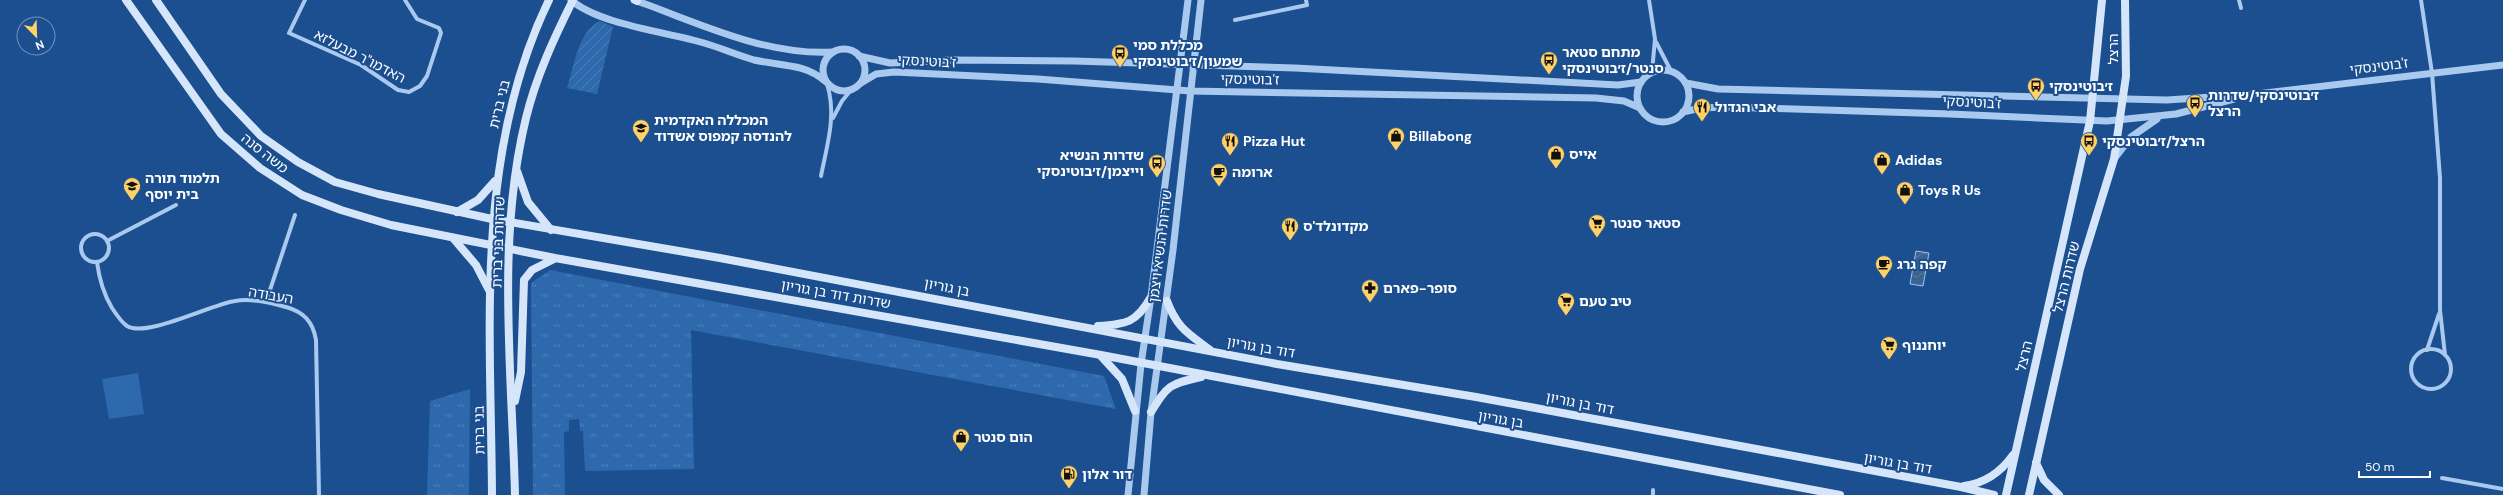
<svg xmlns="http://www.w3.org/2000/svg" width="2503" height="495" font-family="'DM Sans','Noto Sans Hebrew',sans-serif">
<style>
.grass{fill:url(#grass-tufts)}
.garden{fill:url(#garden-furrows)}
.pitch{fill:#2e69ad}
.water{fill:url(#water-waves);stroke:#9cc4f0}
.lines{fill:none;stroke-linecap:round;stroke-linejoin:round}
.minor{stroke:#a9c9ee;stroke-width:4}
.tertiary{stroke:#a9c9ee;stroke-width:7}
.secondary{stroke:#d6e6fa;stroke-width:8}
.labels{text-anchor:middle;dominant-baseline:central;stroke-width:4;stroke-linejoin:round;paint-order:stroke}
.poi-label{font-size:14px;font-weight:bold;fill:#fff;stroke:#1b4f8f;text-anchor:start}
.street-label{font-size:14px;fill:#fff;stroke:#1b4f8f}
</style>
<defs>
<pattern id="grass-tufts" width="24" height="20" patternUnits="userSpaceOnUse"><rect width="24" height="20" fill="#2e69ad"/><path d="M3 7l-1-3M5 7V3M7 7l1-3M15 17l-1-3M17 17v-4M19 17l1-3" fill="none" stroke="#4d80b9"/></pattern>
<pattern id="garden-furrows" width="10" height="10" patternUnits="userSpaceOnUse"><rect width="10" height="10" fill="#2e69ad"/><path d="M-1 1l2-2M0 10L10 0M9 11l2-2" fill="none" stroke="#4d80b9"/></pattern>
<pattern id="water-waves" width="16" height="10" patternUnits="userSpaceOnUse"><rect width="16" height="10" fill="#3c6290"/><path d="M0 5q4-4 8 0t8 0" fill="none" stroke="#597aa1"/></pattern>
</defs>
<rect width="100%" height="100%" fill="#1b4f8f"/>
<g class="grass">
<polygon points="550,270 1104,376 1116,409 691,330 694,469 585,471 583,431 580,431 579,419 569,420 569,431 564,432 565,495 533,495 531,283"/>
<polygon points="470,389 469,495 427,495 430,401"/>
</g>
<path class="garden" d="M600,21L613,27L597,94L567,88C574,67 578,31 600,21Z"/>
<polygon class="pitch" points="138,373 144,414 109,419 102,379"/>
<polygon class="water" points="1916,251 1929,253 1923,286 1910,284"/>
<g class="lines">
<g class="minor">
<polyline points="305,0 289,33 361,65 398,90 409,92 420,86 427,76 441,33 439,28 417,19 405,0"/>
<polyline points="1649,0 1655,39 1652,72"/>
<polyline points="2239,0 2241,8"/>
<polyline points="2421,0 2432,73 2440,178 2440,310 2445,355"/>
<polyline points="1235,20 1307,5 1306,0"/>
<polyline points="1656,42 1671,71"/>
<polyline points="833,118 842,101 851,90"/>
<path d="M821,176C827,145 837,115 827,84"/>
<circle cx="95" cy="248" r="14"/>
<polyline points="107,241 176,205"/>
<path d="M97,262C99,278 103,293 112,308C116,314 121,322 127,326C146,338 212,304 235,301C252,298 270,303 286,307C304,312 313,322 316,340L319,495"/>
<polyline points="266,302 295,215"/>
<circle cx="2431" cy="369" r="20"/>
<polyline points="2427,350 2439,314"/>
<polyline points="2442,478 2503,489"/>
<polyline points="1653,490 1653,495"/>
</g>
<g class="tertiary">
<path d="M571,0C600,25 668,32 704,43C721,48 737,55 754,60C780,66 804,63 825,81"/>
<path d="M634,0C697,22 764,56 833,52"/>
<circle cx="844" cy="70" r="21"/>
<polyline points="859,56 890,63 952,60 1074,61 1295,68 1618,85 1641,82"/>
<circle cx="1663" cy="96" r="26"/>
<polyline points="861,83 876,74 894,72 1038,79 1190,91 1596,98 1624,101 1640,108"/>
<polyline points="1686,83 1718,89 2167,100 2257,94 2503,65"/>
<polyline points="1683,112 1701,108 1727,107 1950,114 2107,121 2176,114 2234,99"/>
<polyline points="2114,159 2131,137 2157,119"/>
<polyline points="1128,495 1141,364 1151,297 1188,0"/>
<polyline points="1144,495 1151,412 1173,250 1201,0"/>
</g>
<g class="secondary">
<polyline points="126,0 221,134 260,168 302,195 341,210 391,225 555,258 1101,355 1840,495"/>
<polyline points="156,0 221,94 261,136 298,162 335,182 378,194 492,219 720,258 1277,364 1476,397 1961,487 1994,495"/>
<polyline points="635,0 637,1"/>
<polyline points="517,171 528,202 551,230"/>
<polyline points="457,212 478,200 495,181"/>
<polyline points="453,238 476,265 489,290"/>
<path d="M1167,301C1177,328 1188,333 1210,350"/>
<path d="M1098,326C1127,324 1136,323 1151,297"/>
<polyline points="1101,356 1122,379 1135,411"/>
<polyline points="515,401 521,372 524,280 532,270 554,259"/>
<path d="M1151,412C1168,385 1169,384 1201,377"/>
<polyline points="2036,463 2044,480 2059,495"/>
<path d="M1964,486C1986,483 2001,472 2013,455"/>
<path d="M492,495C491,329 474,154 549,0"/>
<path d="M515,495C512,371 496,240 526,118C536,77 554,38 573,0"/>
<polyline points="2006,495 2090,121 2102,0"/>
<polyline points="2029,495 2080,269 2114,159 2126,76 2125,0"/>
</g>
</g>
<defs>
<g id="bus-pin" transform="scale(0.9)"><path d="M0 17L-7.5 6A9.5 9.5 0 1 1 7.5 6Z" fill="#ffd166" stroke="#1b4f8f"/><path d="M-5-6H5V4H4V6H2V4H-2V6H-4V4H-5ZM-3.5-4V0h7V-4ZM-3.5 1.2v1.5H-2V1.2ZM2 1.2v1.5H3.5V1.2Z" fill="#111"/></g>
<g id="restaurant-pin" transform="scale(0.9)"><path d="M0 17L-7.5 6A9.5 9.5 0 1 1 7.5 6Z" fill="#ffd166" stroke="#1b4f8f"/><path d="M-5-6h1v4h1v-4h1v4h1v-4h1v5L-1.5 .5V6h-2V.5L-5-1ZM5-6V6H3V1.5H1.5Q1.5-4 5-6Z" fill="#111"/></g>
<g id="university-pin" transform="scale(0.9)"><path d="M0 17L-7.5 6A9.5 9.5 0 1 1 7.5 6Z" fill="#ffd166" stroke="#1b4f8f"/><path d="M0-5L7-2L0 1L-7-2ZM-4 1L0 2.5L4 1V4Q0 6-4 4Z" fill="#111"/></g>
<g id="shop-pin" transform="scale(0.9)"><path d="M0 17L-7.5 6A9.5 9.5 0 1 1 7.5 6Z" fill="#ffd166" stroke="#1b4f8f"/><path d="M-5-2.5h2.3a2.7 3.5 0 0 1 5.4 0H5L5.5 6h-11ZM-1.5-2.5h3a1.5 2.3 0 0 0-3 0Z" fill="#111"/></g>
<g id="cafe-pin" transform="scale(0.9)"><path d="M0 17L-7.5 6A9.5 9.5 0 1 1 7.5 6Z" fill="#ffd166" stroke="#1b4f8f"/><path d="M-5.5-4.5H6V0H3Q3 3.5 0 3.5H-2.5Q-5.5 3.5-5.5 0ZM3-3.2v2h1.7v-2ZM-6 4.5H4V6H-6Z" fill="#111"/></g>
<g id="school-pin" transform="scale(0.9)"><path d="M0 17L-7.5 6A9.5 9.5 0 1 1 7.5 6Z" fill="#ffd166" stroke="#1b4f8f"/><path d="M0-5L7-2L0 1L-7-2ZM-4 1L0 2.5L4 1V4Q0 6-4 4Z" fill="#111"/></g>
<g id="supermarket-pin" transform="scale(0.9)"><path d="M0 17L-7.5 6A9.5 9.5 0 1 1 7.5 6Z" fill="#ffd166" stroke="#1b4f8f"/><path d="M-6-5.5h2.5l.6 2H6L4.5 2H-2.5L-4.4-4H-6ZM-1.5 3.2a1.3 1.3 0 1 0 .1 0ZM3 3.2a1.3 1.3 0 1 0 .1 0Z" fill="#111"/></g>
<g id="pharmacy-pin" transform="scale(0.9)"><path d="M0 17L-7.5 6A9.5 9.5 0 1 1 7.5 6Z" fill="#ffd166" stroke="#1b4f8f"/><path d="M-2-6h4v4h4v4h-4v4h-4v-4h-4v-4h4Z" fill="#111"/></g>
<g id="fuel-pin" transform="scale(0.9)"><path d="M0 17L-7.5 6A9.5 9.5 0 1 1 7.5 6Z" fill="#ffd166" stroke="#1b4f8f"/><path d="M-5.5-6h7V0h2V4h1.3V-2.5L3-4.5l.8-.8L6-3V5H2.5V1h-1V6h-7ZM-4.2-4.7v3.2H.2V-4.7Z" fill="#111"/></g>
</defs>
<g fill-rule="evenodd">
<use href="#bus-pin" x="1120" y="53"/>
<use href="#bus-pin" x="1549" y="60"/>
<use href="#bus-pin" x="2036" y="86"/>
<use href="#bus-pin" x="2195" y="103"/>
<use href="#restaurant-pin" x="1702" y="107"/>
<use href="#university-pin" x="641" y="128"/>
<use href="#shop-pin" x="1396" y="136"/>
<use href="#restaurant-pin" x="1230" y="141"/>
<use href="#bus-pin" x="2089" y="141"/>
<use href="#shop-pin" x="1556" y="154"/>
<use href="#shop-pin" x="1882" y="160"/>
<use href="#bus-pin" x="1157" y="163"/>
<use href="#cafe-pin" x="1219" y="172"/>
<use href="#school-pin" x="132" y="186"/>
<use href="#shop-pin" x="1905" y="190"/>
<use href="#supermarket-pin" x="1597" y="223"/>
<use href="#restaurant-pin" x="1290" y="226"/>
<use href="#cafe-pin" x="1884" y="264"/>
<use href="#pharmacy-pin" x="1370" y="288"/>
<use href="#supermarket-pin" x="1566" y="301"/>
<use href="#supermarket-pin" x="1889" y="345"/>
<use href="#shop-pin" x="961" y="437"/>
<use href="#fuel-pin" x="1069" y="474"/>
</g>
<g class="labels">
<g class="poi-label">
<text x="1133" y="45">מכללת סמי<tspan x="1133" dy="16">שמעון/ז׳בוטינסקי</tspan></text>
<text x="1562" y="52">מתחם סטאר<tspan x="1562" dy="16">סנטר/ז׳בוטינסקי</tspan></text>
<text x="2049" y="86">ז׳בוטינסקי</text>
<text x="2208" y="95">ז׳בוטינסקי/שדרות<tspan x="2208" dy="16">הרצל</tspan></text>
<text x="1715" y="107">אבי הגדול</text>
<text x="654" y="120">המכללה האקדמית<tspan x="654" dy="16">להנדסה קמפוס אשדוד</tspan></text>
<text x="1409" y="136">Billabong</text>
<text x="1243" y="141">Pizza Hut</text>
<text x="2102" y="141">הרצל/ז׳בוטינסקי</text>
<text x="1569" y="154">אייס</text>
<text x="1144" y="155" text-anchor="end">שדרות הנשיא<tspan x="1144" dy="16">וייצמן/ז׳בוטינסקי</tspan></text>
<text x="1895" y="160">Adidas</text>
<text x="1232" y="172">ארומה</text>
<text x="145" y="178">תלמוד תורה<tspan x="145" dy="16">בית יוסף</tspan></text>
<text x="1918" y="190">Toys R Us</text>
<text x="1610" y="223">סטאר סנטר</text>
<text x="1303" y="226">מקדונלד'ס</text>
<text x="1897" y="264">קפה גרג</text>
<text x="1383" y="288">סופר-פארם</text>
<text x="1579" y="301">טיב טעם</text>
<text x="1902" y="345">יוחננוף</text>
<text x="974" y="437">הום סנטר</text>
<text x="1082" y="474">דור אלון</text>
</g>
<g class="street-label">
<text transform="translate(2113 49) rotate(-90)">הרצל</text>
<text transform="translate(360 56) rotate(27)">האדמו"ר מבעלזא</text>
<text transform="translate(927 61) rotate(3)">ז'בוטינסקי</text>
<text transform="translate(2379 66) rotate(-7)">ז'בוטינסקי</text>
<text transform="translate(1250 79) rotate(1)">ז'בוטינסקי</text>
<text transform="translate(1972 102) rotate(3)">ז'בוטינסקי</text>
<text transform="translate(499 104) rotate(-76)">בני ברית</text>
<text transform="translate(265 153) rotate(38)">משה סנה</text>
<text transform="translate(498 242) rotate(-88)">שדרות בני ברית</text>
<text transform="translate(1160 246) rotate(-83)">שדרות הנשיא ויצמן</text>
<text transform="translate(2066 277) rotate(-76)">שדרות הרצל</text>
<text transform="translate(947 287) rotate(11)">בן גוריון</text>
<text transform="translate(836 294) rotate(10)">שדרות דוד בן גוריון</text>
<text transform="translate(271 295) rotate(10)">העבודה</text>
<text transform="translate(1261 347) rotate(10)">דוד בן גוריון</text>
<text transform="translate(2024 356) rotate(-77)">הרצל</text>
<text transform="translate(1580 403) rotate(11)">דוד בן גוריון</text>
<text transform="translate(1501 419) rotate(10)">בן גוריון</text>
<text transform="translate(479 430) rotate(-91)">בני ברית</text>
<text transform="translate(1898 463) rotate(10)">דוד בן גוריון</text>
</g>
</g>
<g transform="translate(36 36) rotate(157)"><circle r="19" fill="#1b4f8f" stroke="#7695bc"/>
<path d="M0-3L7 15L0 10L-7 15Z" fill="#ffd166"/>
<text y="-6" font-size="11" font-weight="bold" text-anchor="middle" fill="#ffffff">N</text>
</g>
<path d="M2359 471v6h71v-6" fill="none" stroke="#ffffff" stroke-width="2"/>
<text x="2365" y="471" font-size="12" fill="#ffffff" stroke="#1b4f8f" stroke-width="3" paint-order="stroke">50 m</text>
</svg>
